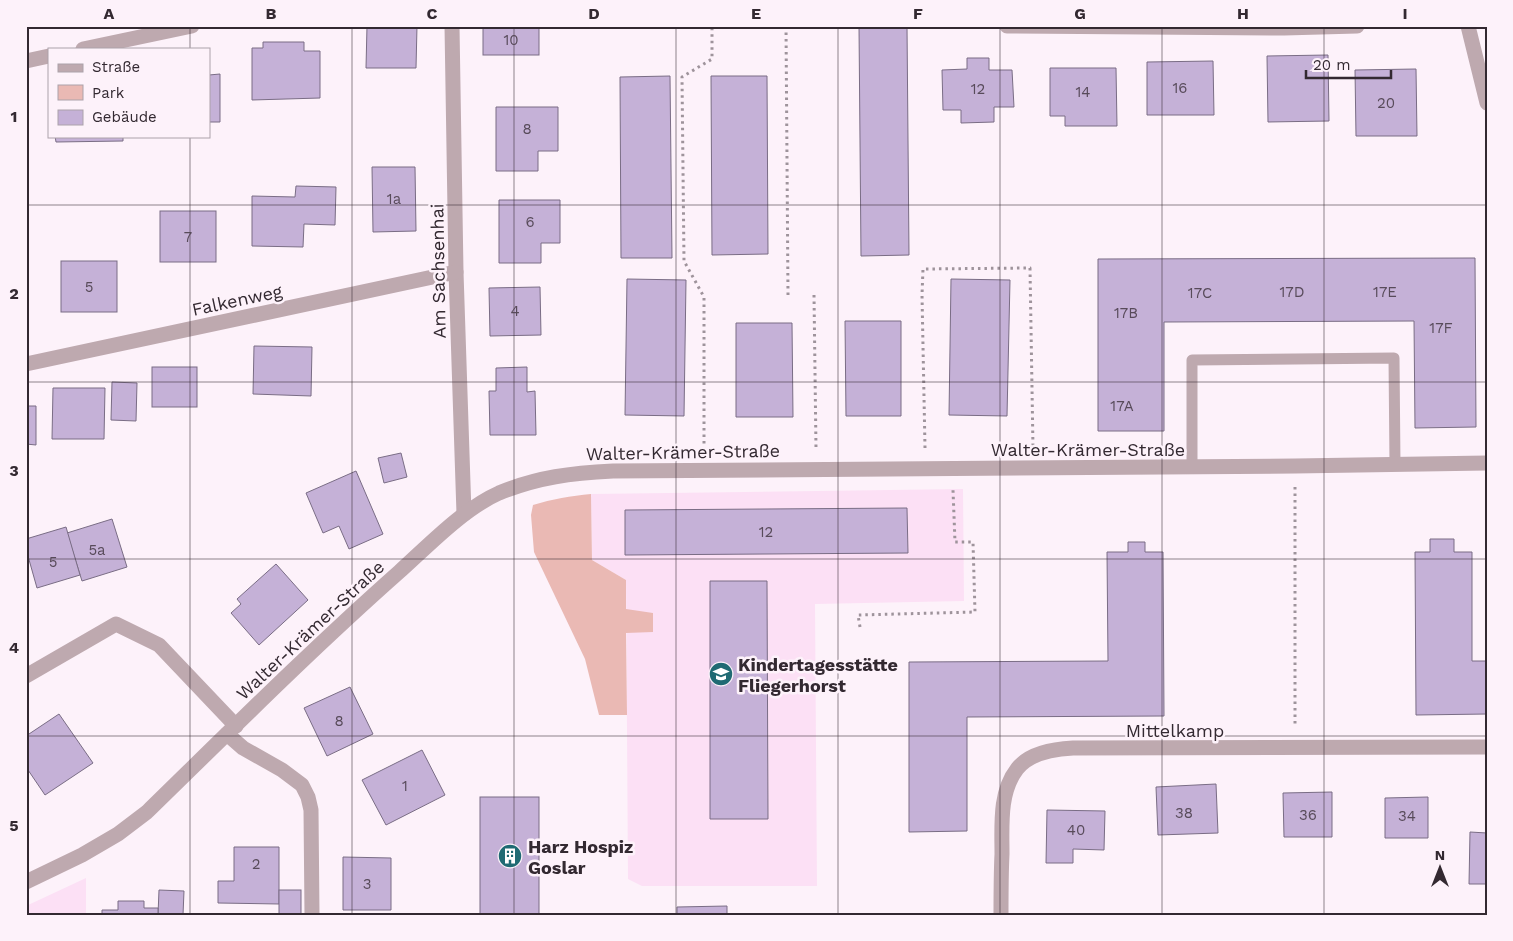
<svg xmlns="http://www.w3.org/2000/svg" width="1513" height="941" font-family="'Work Sans',sans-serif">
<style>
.built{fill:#fce0f5}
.green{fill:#eab9b4}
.building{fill:#c5b1d7;stroke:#7a6d85}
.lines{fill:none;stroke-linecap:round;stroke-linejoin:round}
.path{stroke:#9e939b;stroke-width:3;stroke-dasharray:2.5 4;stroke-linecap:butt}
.lane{stroke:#bea9af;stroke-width:11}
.street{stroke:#bea9af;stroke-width:15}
.grid{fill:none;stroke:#332931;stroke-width:1;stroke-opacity:0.55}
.labels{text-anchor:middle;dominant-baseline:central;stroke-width:5;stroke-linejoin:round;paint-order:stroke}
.number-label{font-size:15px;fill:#584b5a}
.street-label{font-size:18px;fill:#332931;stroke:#fdf2fa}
.poi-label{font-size:18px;font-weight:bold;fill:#332931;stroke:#fdf2fa;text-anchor:start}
.neatline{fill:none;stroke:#332931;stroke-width:2}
.grid-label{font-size:16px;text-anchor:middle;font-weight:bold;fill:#332931}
</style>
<rect width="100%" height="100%" fill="#fdf2fa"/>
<g class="built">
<polygon points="963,489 964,601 815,604 817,886 642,886 628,879 626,580 592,560 591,494"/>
<polygon points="86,878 86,915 26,915 26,906"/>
</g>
<path class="green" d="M591,494L592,560L626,580V609L653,613V632L626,633L627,715H599L585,659L534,552L531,515L533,505C552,499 571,496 591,494Z"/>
<g class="building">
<polygon points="367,26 417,26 416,68 366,68"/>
<rect x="483" y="26" width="56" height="29"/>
<polygon points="859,26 907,26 909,255 861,256"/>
<polygon points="263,42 304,42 304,51 320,51 320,98 252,100 252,48 263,48"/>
<polygon points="1328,55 1329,121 1268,122 1267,56"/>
<polygon points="967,58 989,58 989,70 1012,70 1014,107 994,107 994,122 961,123 961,110 943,110 942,70 967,69"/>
<polygon points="1213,61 1214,115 1147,115 1147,62"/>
<polygon points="1050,68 1116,68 1117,126 1065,126 1065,116 1050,116"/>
<polygon points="1416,69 1417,136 1356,136 1355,70"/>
<polygon points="220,74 220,122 209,122 209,75"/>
<polygon points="670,76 672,258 621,258 620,77"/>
<polygon points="711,76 767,76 768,254 712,255"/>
<polygon points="496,107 558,107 558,151 538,151 538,171 496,171"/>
<polygon points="55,136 123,136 123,141 56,142"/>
<polygon points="372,167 415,167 416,231 373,232"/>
<polygon points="296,186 336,187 335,225 304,224 303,247 252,246 252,196 295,197"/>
<polygon points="499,200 560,200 560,243 541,243 541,263 499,263"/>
<rect x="160" y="211" width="56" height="51"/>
<polygon points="1475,258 1476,427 1415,428 1414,321 1164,322 1164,431 1098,431 1098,259"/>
<rect x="61" y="261" width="56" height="51"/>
<polygon points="627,279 686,280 684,416 625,415"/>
<polygon points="951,279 1010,280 1007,416 949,415"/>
<polygon points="540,287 541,335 490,336 489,288"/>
<polygon points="845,321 901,321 901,416 846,416"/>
<polygon points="736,323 792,323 793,417 736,417"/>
<polygon points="254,346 312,347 311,396 253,394"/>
<rect x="152" y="367" width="45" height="40"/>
<polygon points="527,367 527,392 535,391 536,435 490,435 489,391 496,391 496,368"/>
<polygon points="112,382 137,383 136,421 111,420"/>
<polygon points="53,388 105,388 104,439 52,439"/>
<polygon points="26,406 36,406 36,445 26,444"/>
<polygon points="401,453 407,477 384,483 378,458"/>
<polygon points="356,471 383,534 349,549 339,526 323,533 306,493"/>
<polygon points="907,508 908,553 625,555 625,510"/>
<polygon points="112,519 127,567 82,581 67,533"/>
<polygon points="66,527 80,575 37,588 26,549 26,539"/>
<polygon points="1430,539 1454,539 1454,552 1472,552 1472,661 1487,661 1487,714 1416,715 1415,552 1430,552"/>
<polygon points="1128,542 1145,542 1145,552 1163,552 1164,716 967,717 967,831 909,832 909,662 1108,661 1107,552 1128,552"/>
<polygon points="276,564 308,600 259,645 231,613 241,604 237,599"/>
<polygon points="710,581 767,581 768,819 710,819"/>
<polygon points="350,687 373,734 327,756 304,708"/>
<polygon points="59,714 93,763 45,795 26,767 26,736"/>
<polygon points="422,750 445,795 386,825 362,780"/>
<polygon points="1216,784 1218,833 1158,835 1156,787"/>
<polygon points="1332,792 1332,837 1284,837 1283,793"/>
<rect x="480" y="797" width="59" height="118"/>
<polygon points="1428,797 1428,838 1385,838 1385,798"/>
<polygon points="1047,810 1105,811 1104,850 1073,849 1073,863 1046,863"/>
<polygon points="1470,832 1487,833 1487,884 1469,884"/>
<polygon points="234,847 279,847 279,904 218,903 218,881 234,881"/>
<polygon points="343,857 391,858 391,910 343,910"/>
<polygon points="159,890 184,891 183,915 158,915"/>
<rect x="279" y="890" width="22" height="25"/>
<polygon points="118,901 144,901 144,908 158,908 158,915 102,915 102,910 118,910"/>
<polygon points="727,906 727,915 677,915 677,907"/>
</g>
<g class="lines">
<g class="path">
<polyline points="786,26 788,295"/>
<polyline points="814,295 816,449"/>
<polyline points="925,448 922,295 923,269 1030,268 1033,448"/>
<polyline points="704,450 704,297 684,261 682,77 712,59 712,26"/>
<polyline points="1295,487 1295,726"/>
<polyline points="860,627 858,615 975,612 973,542 955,542 953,490"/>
</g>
<polyline class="lane" points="1192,466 1192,360 1394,358 1395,465"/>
<g class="street">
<polyline points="452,26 456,272 464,514"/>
<polyline points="1007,26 1284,28 1357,26"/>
<polyline points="1468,26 1487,103"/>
<polyline points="83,49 192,26"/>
<polyline points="26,61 49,56"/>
<polyline points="26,364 456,272"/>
<polyline points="26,676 116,624 159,645 236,726"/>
<polyline points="227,734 243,748 282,770 302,785 308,797 311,810 312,915"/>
<path d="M26,882L82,855L118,834L147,812C230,731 312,649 399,572C428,546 463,509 499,493C538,477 572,473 613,471L1295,466L1487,463"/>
<path d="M1001,915C1001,894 1001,874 1002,854C1002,826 999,792 1017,769C1029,753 1054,749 1073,748L1487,747"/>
</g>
</g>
<path class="grid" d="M190,26V49M352,26V915M514,26V915M676,26V915M838,26V915M1000,26V915M1162,26V915M1324,26V915M190,136V915M26,205H1487M26,382H1487M26,559H1487M26,736H1487"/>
<defs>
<g id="school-disc" transform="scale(1.25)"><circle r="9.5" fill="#1f6a73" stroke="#fdf2fa"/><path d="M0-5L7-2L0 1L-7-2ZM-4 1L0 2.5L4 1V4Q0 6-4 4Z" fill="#fff"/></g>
<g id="building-disc" transform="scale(1.25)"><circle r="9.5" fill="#1f6a73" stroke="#fdf2fa"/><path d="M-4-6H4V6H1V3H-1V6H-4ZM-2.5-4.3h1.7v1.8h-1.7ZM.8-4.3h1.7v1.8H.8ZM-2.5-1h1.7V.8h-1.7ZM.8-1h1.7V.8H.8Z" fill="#fff"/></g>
</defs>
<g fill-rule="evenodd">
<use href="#school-disc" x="721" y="674"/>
<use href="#building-disc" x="510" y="856"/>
</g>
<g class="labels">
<g class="number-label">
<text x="511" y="40">10</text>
<text x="1180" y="88">16</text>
<text x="978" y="89">12</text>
<text x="1083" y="92">14</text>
<text x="1386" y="103">20</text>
<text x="527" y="129">8</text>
<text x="394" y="199">1a</text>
<text x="530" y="222">6</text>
<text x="188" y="237">7</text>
<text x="89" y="287">5</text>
<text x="1292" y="292">17D</text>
<text x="1385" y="292">17E</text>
<text x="1200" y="293">17C</text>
<text x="515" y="311">4</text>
<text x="1126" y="313">17B</text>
<text x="1441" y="328">17F</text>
<text x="1122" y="406">17A</text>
<text x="766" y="532">12</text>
<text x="97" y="550">5a</text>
<text x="53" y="562">5</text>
<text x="339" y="721">8</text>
<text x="405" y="786">1</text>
<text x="1184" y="813">38</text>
<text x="1308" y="815">36</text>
<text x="1407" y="816">34</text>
<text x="1076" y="830">40</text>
<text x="256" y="864">2</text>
<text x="367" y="884">3</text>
</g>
<g class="street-label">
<text transform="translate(438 271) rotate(-91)">Am Sachsenhai</text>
<text transform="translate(237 300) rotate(-12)">Falkenweg</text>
<text x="1088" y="449">Walter-Krämer-Straße</text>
<text transform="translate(683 452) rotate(-1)">Walter-Krämer-Straße</text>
<text transform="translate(310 630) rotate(-43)">Walter-Krämer-Straße</text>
<text x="1175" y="730">Mittelkamp</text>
</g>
<g class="poi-label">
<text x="738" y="664">Kindertagesstätte<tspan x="738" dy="21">Fliegerhorst</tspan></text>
<text x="528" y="846">Harz Hospiz<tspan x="528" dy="21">Goslar</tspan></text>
</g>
</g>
<rect width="1513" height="941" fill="none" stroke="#fdf2fa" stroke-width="55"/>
<rect x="48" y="48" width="162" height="90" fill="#fdf2fa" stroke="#aca2aa"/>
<rect x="58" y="64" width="25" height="8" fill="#bea9af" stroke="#aca2aa"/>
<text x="92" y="72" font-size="15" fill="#332931">Straße</text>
<rect x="58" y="85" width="25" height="15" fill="#eab9b4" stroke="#aca2aa"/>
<text x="92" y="98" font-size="15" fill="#332931">Park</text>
<rect x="58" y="110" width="25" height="15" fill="#c5b1d7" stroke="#aca2aa"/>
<text x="92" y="122" font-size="15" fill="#332931">Gebäude</text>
<g transform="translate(1440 868)" stroke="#fdf2fa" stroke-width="4" paint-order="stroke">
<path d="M0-4L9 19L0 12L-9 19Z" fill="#332931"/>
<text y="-8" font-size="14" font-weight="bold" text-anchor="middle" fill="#332931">N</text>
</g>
<path d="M1306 70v8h85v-8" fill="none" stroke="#332931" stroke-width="2.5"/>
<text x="1313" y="70" font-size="15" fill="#332931" stroke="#fdf2fa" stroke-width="4" paint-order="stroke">20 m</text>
<rect x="28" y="28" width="1458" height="886" class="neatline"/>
<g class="grid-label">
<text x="109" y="19">A</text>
<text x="271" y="19">B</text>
<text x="432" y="19">C</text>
<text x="594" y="19">D</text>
<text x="756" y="19">E</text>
<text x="918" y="19">F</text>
<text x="1080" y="19">G</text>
<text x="1243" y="19">H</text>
<text x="1405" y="19">I</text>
<text x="14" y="122">1</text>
<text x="14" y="299">2</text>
<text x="14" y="476">3</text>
<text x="14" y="653">4</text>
<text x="14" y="831">5</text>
</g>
</svg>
